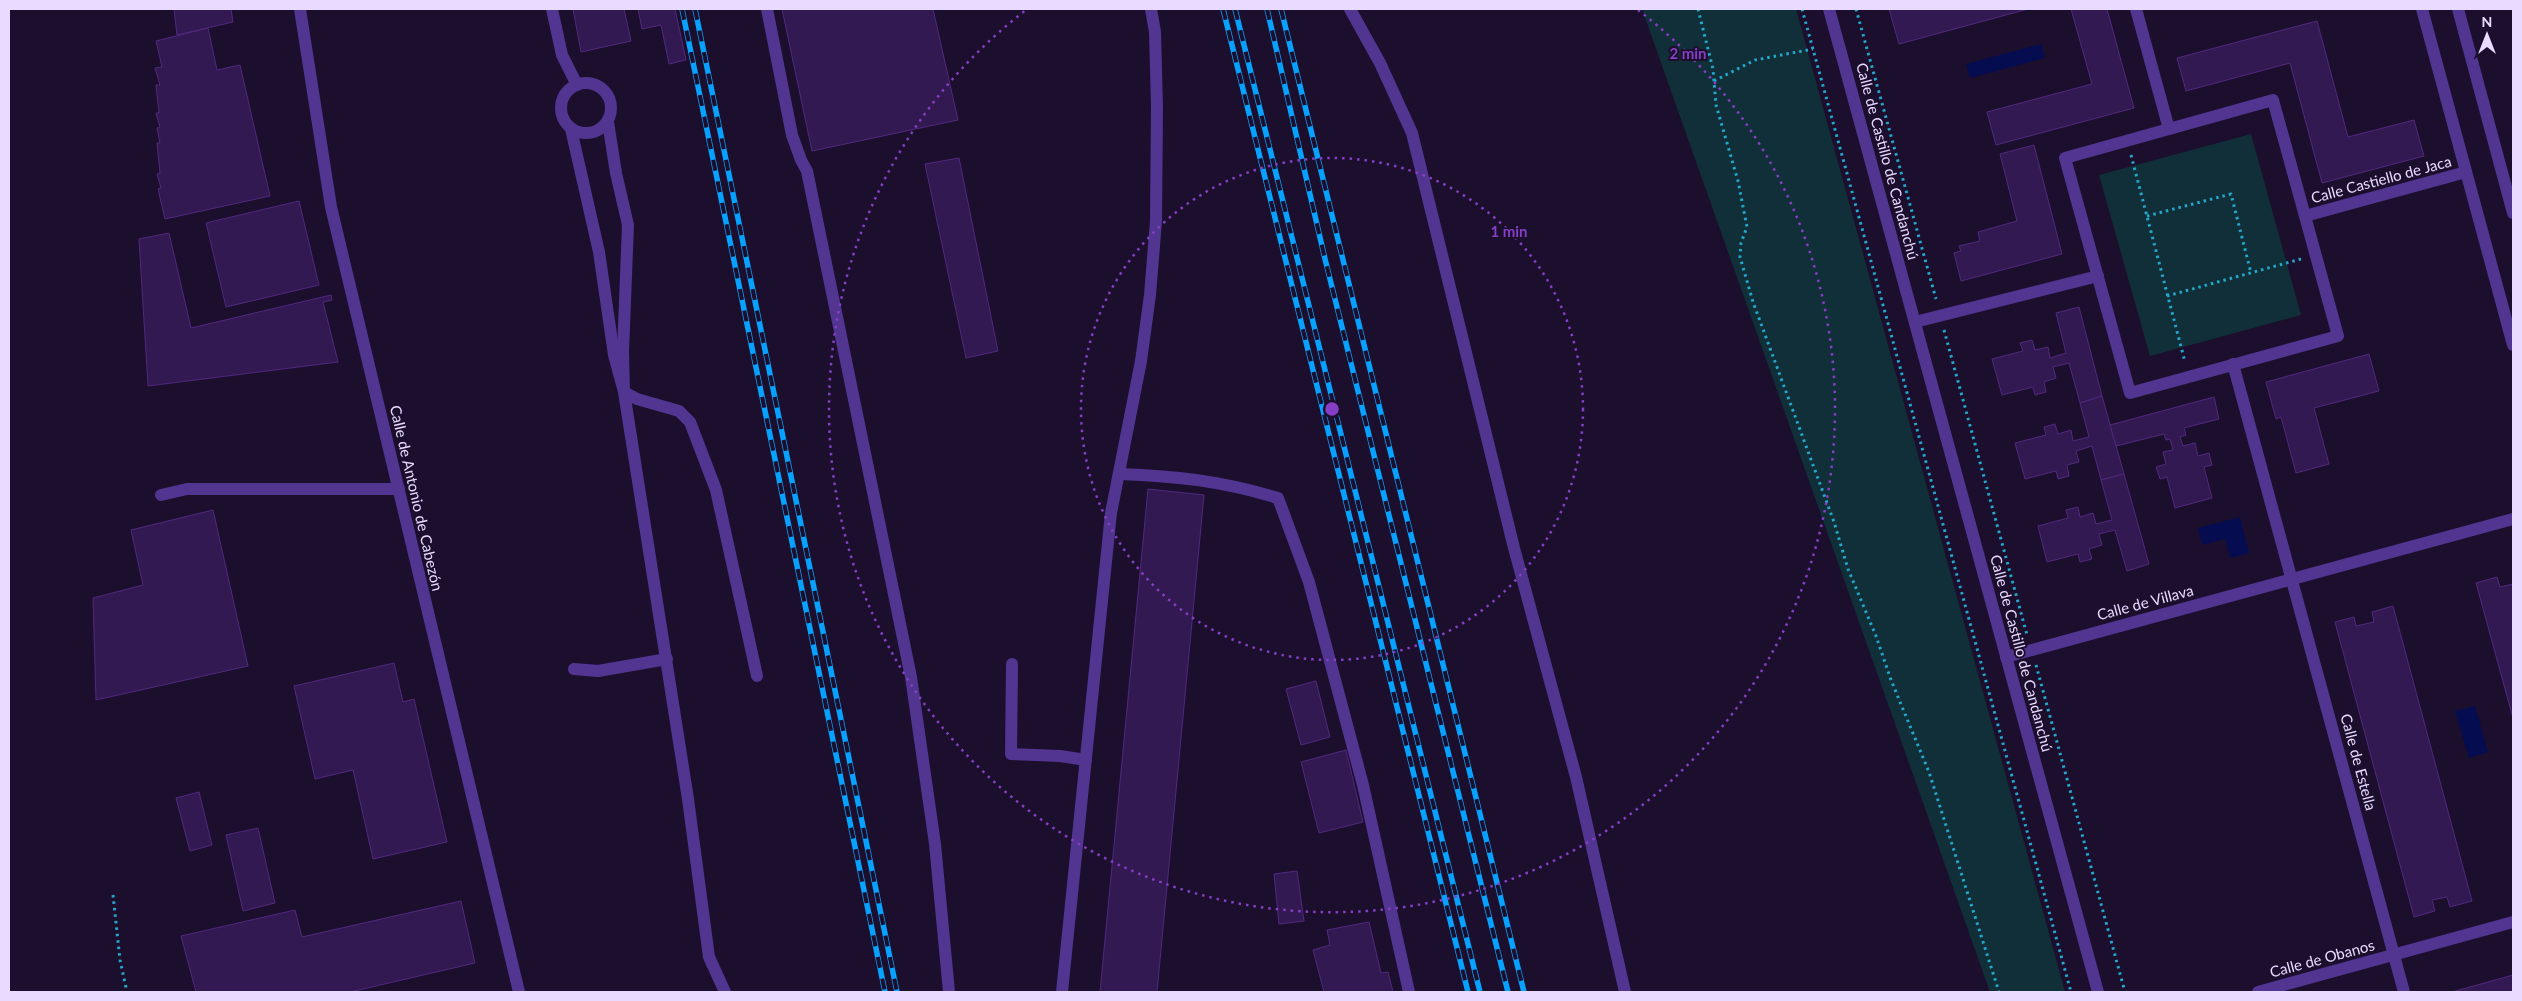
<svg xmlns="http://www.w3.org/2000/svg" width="2522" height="1001" font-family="Lato,sans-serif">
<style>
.green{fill:#112f38}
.water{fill:#050c50}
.building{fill:#331951;stroke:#51287f}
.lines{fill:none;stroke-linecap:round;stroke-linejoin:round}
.path{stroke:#23a7cb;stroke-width:3;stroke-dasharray:2.5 4;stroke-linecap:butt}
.minor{stroke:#523591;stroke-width:12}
.rail-casing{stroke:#07a2ff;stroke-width:5.5}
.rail{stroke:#1c0f2e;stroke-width:4;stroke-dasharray:11;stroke-linecap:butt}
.ring{fill:none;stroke:#863ec5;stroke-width:2.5;stroke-dasharray:2.5 5}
.labels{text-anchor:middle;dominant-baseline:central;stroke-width:4;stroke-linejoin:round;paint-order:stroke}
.street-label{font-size:15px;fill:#e9dbff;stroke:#1c0f2e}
.centre{fill:#863ec5;stroke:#1c0f2e;stroke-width:2.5}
.ring-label{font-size:15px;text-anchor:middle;font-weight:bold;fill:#863ec5;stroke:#1c0f2e;stroke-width:4;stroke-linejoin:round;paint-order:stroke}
</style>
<rect width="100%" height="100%" fill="#1c0f2e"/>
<g class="green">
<polygon points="1642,9 1796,9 2065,992 1990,992"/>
<polygon points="2251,134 2301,315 2150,356 2099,175"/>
</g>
<g class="water">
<polygon points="2041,44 2045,58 1970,78 1966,64"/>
<polygon points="2240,517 2249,553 2230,558 2225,539 2202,545 2198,528"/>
<polygon points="2475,706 2488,752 2469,758 2455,711"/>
</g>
<g class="building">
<polygon points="174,9 231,9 233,22 177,35"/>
<polygon points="573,9 624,9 631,41 581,52"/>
<polygon points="638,9 675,9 686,60 669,64 661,25 642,29"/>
<polygon points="782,9 933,9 958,120 812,151"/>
<polygon points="1889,9 2028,9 1899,44"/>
<polygon points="2071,9 2107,9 2134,108 1996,145 1987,112 2092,84"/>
<polygon points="2317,21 2348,137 2414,120 2424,156 2322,183 2290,63 2186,91 2177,58"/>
<polygon points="208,28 217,70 240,65 270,196 165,219 158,189 161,188 157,174 160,173 157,143 160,143 157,128 160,127 156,113 159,113 156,85 160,85 155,68 162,67 156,41"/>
<polygon points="2034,145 2062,254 1961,281 1954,253 1961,251 1959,246 1980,241 1978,232 2017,221 2000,154"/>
<polygon points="959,158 998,351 966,358 925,164"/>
<polygon points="299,201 319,285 226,307 206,223"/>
<polygon points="169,233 191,328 331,295 332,300 323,302 338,362 148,386 139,239"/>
<polygon points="2079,307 2102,396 2080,403 2069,363 2053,367 2056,378 2044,382 2046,392 2035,395 2033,387 2002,395 1992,359 2023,351 2020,343 2032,340 2035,350 2048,347 2050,358 2066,353 2056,313"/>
<polygon points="2369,354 2379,391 2314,408 2329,464 2296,473 2281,417 2276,419 2266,382"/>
<polygon points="2102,396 2124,474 2101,480 2092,446 2076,451 2079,462 2067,465 2069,476 2058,479 2056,471 2025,479 2015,443 2046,435 2044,427 2055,424 2058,434 2071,430 2073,441 2089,437 2080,403"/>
<polygon points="2214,397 2219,419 2184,428 2186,435 2180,437 2183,446 2195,443 2198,456 2209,453 2212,465 2204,467 2212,498 2175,508 2167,477 2160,479 2156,467 2166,464 2163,452 2173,450 2170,439 2166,440 2164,434 2116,446 2110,425"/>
<polygon points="2124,474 2149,564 2127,571 2115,530 2099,534 2102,545 2089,549 2092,559 2080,562 2078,554 2047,562 2038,526 2068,518 2066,510 2078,507 2080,517 2093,513 2096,524 2112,520 2101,480"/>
<polygon points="1148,489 1204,495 1157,992 1100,992"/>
<polygon points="213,510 248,666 96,700 93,598 143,585 131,530"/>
<polygon points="2497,577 2500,587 2513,584 2513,718 2476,583"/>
<polygon points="2393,606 2472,901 2450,907 2447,897 2432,900 2435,911 2414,917 2335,622 2354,617 2356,626 2374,622 2372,612"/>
<polygon points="394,663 403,702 414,699 447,842 373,859 353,770 315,779 294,686"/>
<polygon points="1316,681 1330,737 1301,745 1286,689"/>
<polygon points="1346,750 1363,822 1319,833 1301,762"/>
<polygon points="199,792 212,845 190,851 176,798"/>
<polygon points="258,828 275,903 243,911 226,835"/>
<polygon points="1297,871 1304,921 1279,924 1274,874"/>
<polygon points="461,901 475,963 350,992 196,992 181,936 295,910 302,937"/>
<polygon points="1369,922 1381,973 1388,972 1393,992 1324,992 1313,950 1330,945 1327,930"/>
<polygon points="2513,975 2513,992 2452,992"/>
</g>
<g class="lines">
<g class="path">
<polyline points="1698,9 1713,69 1716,105 1738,181 1747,227 1741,243 1740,257 1753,302 1834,522 1848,569 1876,636 1891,680 1929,772 1999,992"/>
<polyline points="1802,9 2071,992"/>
<polyline points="1856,9 1936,299"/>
<polyline points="1714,81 1755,60 1813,49"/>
<polyline points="2131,155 2185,362"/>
<polyline points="2147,216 2231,194 2251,273"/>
<polyline points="2167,296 2301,259"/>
<polyline points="1944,330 2027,635"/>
<polyline points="2036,665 2125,992"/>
<polyline points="113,895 120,960 127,992"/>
</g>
<g class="minor">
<polyline points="300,9 331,207 519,992"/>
<polyline points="552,9 562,55 577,85"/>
<polyline points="767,9 792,135 801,160 807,171 911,677 935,844 949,992"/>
<polyline points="1350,9 1380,63 1412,133 1514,548 1576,777 1625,992"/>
<polyline points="1829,9 2098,992"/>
<polyline points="2136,9 2169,129"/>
<polyline points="2422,9 2513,345"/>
<polyline points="2458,9 2513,213"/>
<circle cx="586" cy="108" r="25"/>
<polygon points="2273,100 2338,336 2130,393 2065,158"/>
<polyline points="608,122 616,173 628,225 623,352 624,392 688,799 709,957 725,992"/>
<polyline points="571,129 599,252 614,355 624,392 637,399 679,411 690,422 716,490 757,676"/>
<polyline points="2305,216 2466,172"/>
<polyline points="1915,322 2098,276"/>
<polyline points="2233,364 2404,992"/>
<path d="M1119,474C1177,476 1222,481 1278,498L1309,582L1363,785L1409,992"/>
<polyline points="161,495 187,489 399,489"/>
<polyline points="2006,657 2513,519"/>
<polyline points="1012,664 1011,754 1060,756 1086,760"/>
<polyline points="574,669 598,671 667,659"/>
<polyline points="1062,992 1111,513 1141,361 1150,295 1156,221 1157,107 1155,32 1151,9"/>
<polyline points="2258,992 2513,922"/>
</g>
<g class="rail-casing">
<g id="rail">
<polyline points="682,9 885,992"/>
<polyline points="695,9 897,992"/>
<polyline points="1223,9 1468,992"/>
<polyline points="1235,9 1480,992"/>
<polyline points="1267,9 1325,259 1508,992"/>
<polyline points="1281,9 1524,992"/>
</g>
</g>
<use href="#rail" class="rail"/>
</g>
<g class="ring">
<circle cx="1332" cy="409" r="251"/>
<path d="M1638 10A503 503 0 1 1 1026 10"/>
</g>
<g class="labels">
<g class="street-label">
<text transform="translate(1888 161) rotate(75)">Calle de Castillo de Candanchú</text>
<text transform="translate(2381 179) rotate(-15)">Calle Castiello de Jaca</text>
<text transform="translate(417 498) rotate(77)">Calle de Antonio de Cabezón</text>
<text transform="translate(2145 602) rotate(-15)">Calle de Villava</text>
<text transform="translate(2022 653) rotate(75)">Calle de Castillo de Candanchú</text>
<text transform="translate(2359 762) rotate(75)">Calle de Estella</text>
<text transform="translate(2322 958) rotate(-15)">Calle de Obanos</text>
</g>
</g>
<circle cx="1332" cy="409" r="8" class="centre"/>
<g class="ring-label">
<text x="1688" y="59">2 min</text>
<text x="1509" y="237">1 min</text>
</g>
<rect width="2522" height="1001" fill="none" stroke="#e9dbff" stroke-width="20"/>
<g transform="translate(2487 35)" stroke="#1c0f2e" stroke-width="4" paint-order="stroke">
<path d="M0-4L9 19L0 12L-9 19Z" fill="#e9dbff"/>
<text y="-8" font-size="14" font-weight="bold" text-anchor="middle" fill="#e9dbff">N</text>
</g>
</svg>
